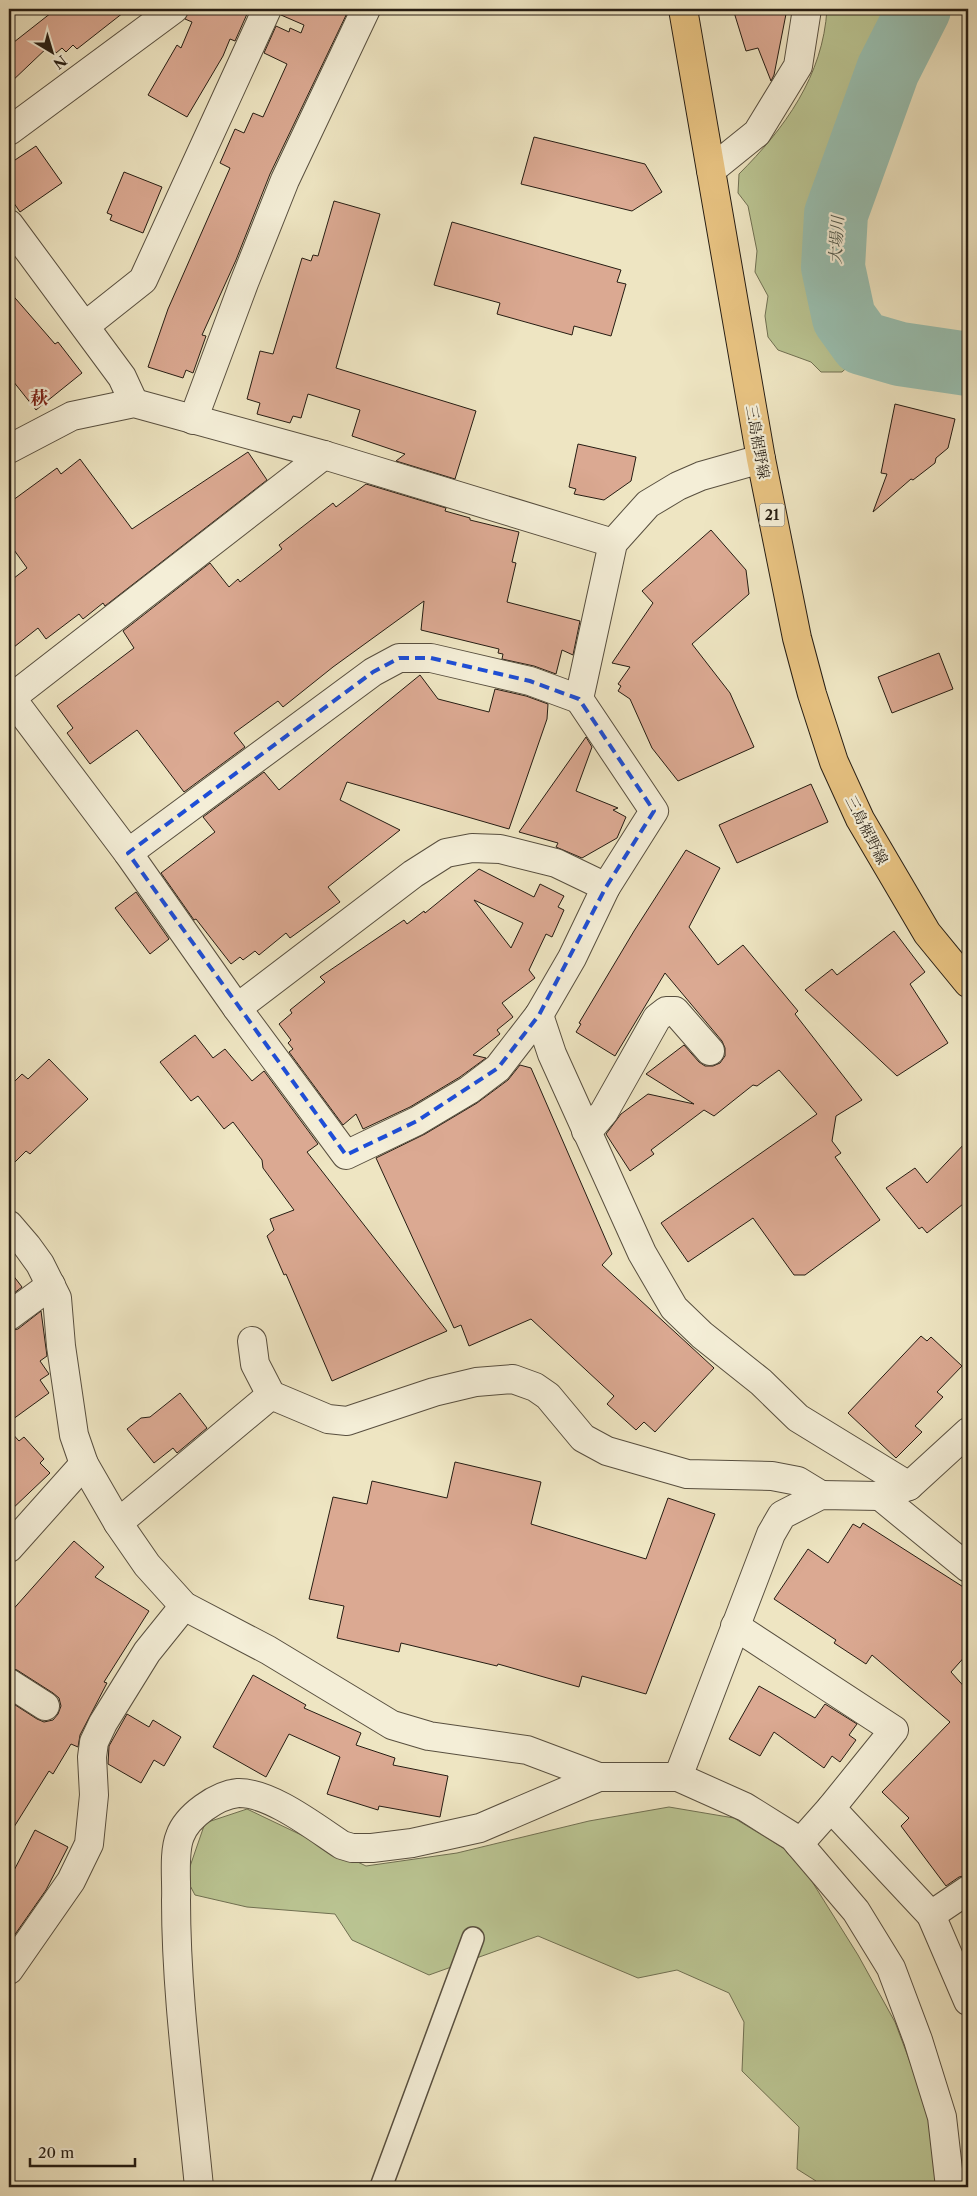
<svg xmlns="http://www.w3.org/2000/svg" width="977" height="2196" font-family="'Libre Caslon Text','Noto Serif JP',serif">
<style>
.green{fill:#bac492;stroke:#707052}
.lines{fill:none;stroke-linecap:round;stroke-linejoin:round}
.river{stroke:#99bfb0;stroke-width:64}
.building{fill:#dba992;stroke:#261d13;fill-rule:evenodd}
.lane-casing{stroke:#584f3f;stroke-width:24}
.street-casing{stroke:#584f3f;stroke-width:30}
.primary-casing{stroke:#261d13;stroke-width:30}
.lane{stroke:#f4eed7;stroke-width:21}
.street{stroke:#f4eed7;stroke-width:28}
.primary{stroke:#e7c281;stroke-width:28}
.marked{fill:none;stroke:#1d4ed8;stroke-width:4;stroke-dasharray:10 6;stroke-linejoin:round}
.labels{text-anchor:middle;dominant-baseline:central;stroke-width:4.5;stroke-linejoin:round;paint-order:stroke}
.shield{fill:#f4eed7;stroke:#645c4e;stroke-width:1}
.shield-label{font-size:14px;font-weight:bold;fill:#261d13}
.street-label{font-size:15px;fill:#261d13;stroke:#f4eed7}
.water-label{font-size:16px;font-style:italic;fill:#4e564a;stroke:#f4eed7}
.quarter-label{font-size:18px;font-weight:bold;fill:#7a1f14;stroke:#f4eed7}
</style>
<rect width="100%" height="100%" fill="#eee5c2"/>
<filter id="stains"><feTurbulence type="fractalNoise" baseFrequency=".004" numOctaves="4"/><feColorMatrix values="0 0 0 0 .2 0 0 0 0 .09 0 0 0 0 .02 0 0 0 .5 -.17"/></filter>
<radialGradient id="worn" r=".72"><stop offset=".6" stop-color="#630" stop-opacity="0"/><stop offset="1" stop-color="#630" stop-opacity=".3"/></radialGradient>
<g class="green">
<path d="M827,9H902L894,23L848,147L822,192L819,252L820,271L828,294L830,313L839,336L854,346L856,359L842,372H821L811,362L778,350L768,337L765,316L768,296L755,272L757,251L748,206L738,193L739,174C785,128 823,76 827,9Z"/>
<polygon points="669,1807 734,1818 796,1856 858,1955 895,2022 919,2086 968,2177 968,2187 814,2187 816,2181 797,2169 799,2127 742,2071 744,2022 729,1993 677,1970 638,1978 538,1936 429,1975 352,1940 335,1914 247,1907 195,1895 186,1878 205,1823 247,1809 366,1866 457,1853 589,1821"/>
</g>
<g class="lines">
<polyline class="river" points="919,9 888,70 836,214 833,267 844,318 862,343 900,354 968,364"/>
</g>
<g class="building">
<polygon points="56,9 128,9 77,49 73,45 66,52 62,48 56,53 50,45 9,84 9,46"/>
<polygon points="189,9 243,9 241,12 247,14 235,41 230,39 223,56 187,117 148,95 177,45 181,48 192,22 185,19"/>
<polygon points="282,9 349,9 270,174 236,260 202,335 206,336 193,373 186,370 183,378 148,367 168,309 230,168 220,163 235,129 244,133 253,113 263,117 287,64 264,53 276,26 289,32 290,28 301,33 304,25 281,15"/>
<polygon points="733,9 787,9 774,75 771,81 758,48 746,51"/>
<polygon points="534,137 645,164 662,192 632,211 521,184"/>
<polygon points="36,146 62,183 20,212 9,196 9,164"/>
<polygon points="124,172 162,187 143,233 110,220 112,215 107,213"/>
<polygon points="334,201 380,214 336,368 476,411 455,479 396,461 405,454 352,436 360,410 308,394 301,418 293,416 290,423 257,414 260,403 247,399 260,351 273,354 302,258 311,261 313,255 318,256"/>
<polygon points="452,222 621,270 617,282 626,284 611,336 574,326 572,335 497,314 500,303 434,285"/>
<polygon points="9,291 55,344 58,342 82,373 36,410 9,376"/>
<polygon points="895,404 955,419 948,448 936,458 935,463 913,480 911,479 873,512 887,474 881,473"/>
<polygon points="578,444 636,457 631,481 604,500 574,494 576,489 569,487"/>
<polygon points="248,452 267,480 105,606 103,603 83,619 79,614 46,639 38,628 9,651 9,582 27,568 9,543 9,503 57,468 61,474 80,459 132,529"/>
<polygon points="366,484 446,508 445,511 470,518 470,520 519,532 512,562 516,563 507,602 580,621 573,655 562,650 556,674 534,666 502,659 503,654 498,653 499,649 421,630 424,601 333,667 283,707 278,701 234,733 245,747 184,792 137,730 90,764 67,733 73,728 57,706 134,648 123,631 210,563 229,587 238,579 240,582 282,549 279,545 333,503 336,507"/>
<polygon points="711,530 746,570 749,594 692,644 730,693 754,747 678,781 652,748 630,699 618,691 621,686 618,684 630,667 612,663 653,603 642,591"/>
<polygon points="939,653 953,689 892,713 878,677"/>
<polygon points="420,675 438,699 489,712 495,689 526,696 548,704 547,719 509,829 347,782 340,800 400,830 328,887 340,902 290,938 286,933 259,955 255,951 243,960 240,957 231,964 196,919 194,920 161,873 215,832 203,817 264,772 279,790"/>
<polygon points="586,737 592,747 576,791 618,808 613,810 626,817 617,838 582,858 556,847 558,843 519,832"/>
<polygon points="811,784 828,822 737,863 719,825"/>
<polygon points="686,850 720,868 689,927 718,965 743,945 798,1011 795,1014 862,1100 836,1116 832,1141 841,1153 835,1157 880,1220 805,1275 794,1275 753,1218 688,1262 661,1223 817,1114 779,1070 757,1086 753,1085 714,1116 704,1110 651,1150 654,1154 630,1171 606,1134 621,1114 648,1094 694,1104 646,1074 684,1045 699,1062 705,1066 713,1066 720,1063 725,1056 725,1048 722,1041 665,973 615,1056 576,1032 581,1024 579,1023 634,931"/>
<path d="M479,869L534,897L540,884L564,896L558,907L564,910L552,937L546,934L529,970L535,978L502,1003L513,1017L497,1030L500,1034L473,1055L486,1058L460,1077L410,1107L363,1129L356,1114L343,1125L289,1052L293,1049L288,1043L291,1040L279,1024L292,1013L290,1010L325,982L320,977L404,920L407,924L424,911L425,913ZM474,900L523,923L511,948Z"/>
<polygon points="136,892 169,939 150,954 115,908"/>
<polygon points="894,931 925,972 910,984 948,1043 897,1076 805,990 832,969 837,975"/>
<polygon points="195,1035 213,1058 225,1049 252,1081 264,1071 318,1144 307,1152 447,1331 332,1381 286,1274 284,1275 267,1236 274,1230 270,1219 294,1210 263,1168 262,1160 233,1122 224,1129 198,1096 191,1101 160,1062"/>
<polygon points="49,1059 88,1099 30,1154 26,1151 9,1168 9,1087 22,1074 28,1079"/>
<polygon points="520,1065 531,1068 612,1254 602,1265 714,1368 655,1432 644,1422 636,1430 607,1404 614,1396 531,1319 469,1346 461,1325 454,1328 376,1158 425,1134 477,1103 508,1080"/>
<polygon points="968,1140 968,1200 927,1233 922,1227 919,1229 886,1188 915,1168 927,1183"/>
<polygon points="9,1270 22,1287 9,1297"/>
<polygon points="41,1311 47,1356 40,1361 49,1374 40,1380 49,1393 9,1422 9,1331 18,1329"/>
<polygon points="921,1336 927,1341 931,1337 962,1366 937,1392 943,1397 915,1426 922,1432 896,1458 848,1413"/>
<polygon points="180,1393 207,1428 177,1453 173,1448 154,1463 127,1429 141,1418 150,1417"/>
<polygon points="9,1430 19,1441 24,1437 44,1459 40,1463 50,1473 9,1512"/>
<polygon points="455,1462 541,1482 531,1524 646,1559 668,1498 715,1514 646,1694 582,1676 579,1687 498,1664 497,1666 401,1643 399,1652 337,1638 344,1606 309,1599 333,1497 367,1504 372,1481 447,1498"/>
<polygon points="863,1523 968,1590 968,1653 951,1672 968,1691 968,1875 959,1877 946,1886 901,1826 909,1818 882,1792 950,1722 872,1655 866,1664 834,1643 836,1640 774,1599 808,1549 828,1563 853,1524 860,1528"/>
<polygon points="74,1541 104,1567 95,1577 149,1611 104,1682 107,1683 80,1735 78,1747 71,1744 53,1774 49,1771 9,1835 9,1701 37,1719 44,1722 53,1720 58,1714 61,1706 59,1698 53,1693 17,1670 9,1668 9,1614"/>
<polygon points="253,1675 306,1705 304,1708 361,1733 356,1745 395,1758 393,1765 448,1776 440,1817 379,1806 378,1810 327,1794 340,1757 289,1734 266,1777 213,1747"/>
<polygon points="759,1686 815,1718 825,1704 857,1724 849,1735 856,1740 840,1762 832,1756 824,1768 774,1732 760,1756 729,1739"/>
<polygon points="127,1714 149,1727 153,1720 181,1737 164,1766 154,1760 141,1783 108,1764 109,1746"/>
<polygon points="35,1830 68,1847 46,1890 9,1943 9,1880"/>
</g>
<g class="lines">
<g class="lane-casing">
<polyline id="lane" points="381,2187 473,1938"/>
</g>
<g class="street-casing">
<g id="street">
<polyline points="9,131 174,9"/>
<polyline points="711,170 757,133 798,66 807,9"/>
<polyline points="9,224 122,377 134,403"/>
<polyline points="85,326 143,280 267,9"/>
<polyline points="193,420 244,283 285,180 366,9"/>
<polyline points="9,449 72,416 134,403 324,455 613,543"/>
<polyline points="9,695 128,853 237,1008 346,1155 417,1121 469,1090 498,1068 539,1015 572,958 606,887 654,811 579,699 613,543 648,504 678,486 701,476 761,459"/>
<polyline points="11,698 324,455"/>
<polyline points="128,853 373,672 399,658 431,658 530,681 579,699"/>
<polyline points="237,1008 413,874 446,853 472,848 500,849 556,863 606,887"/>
<polyline points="539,1015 552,1054 642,1253 674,1308 702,1335 761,1382 798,1418 909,1486"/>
<polyline points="586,1131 594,1124 604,1112 657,1018 666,1011 675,1011 710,1051"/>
<polyline points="9,1225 27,1246 40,1264 57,1298 61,1346 74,1435 84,1464 118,1523 147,1565 184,1606 268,1650 392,1725 429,1736 527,1750 599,1777"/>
<polyline points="9,1316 51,1285"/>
<polyline points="252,1341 255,1364 271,1395 328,1419 347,1421 434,1392 476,1382 513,1379 535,1387 548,1396 583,1438 607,1451 687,1474 772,1476 798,1481 821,1495"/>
<polyline points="880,1496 968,1568"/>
<polyline points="118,1523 271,1395"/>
<polyline points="9,1548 84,1464"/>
<polyline points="735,1626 894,1730 831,1808 931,1915 968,1890"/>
<polyline points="9,1683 45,1706"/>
<polyline points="678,1777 771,1534 782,1515 821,1495 880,1496 909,1486 968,1432"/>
<polyline points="799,1844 831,1808"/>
<polyline points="931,1915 968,2001"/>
<polyline points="9,1970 71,1881 89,1844 94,1795 92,1757 94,1742 103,1723 147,1652 184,1606"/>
<path d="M199,2187C190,2092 176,1996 176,1900C177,1882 173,1853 180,1836C187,1816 217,1795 238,1793C270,1792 316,1828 342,1845L352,1848H372L412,1843L480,1828L599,1777H678L745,1807L793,1837L856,1911L891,1968L918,2040L942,2117L950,2187"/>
</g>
</g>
<g class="primary-casing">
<polyline id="primary" points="683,9 761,459 797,638 812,694 834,762 860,819 927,933 968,983"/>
</g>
<use href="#lane" class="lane"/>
<use href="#street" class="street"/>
<use href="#primary" class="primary"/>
</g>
<path class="marked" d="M399,658H431L530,681L579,699L654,811L606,887L539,1015L498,1068L417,1121L346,1155L128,853L373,672Z"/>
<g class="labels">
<rect class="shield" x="759.5" y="503.5" width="25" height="23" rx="4"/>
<g class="shield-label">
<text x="772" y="515">21</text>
</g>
<g class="street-label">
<text transform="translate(758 442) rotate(80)">三島裾野線</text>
<text transform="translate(867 830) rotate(63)">三島裾野線</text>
</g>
<g class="water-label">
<text transform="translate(836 240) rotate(-87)">大場川</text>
</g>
<g class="quarter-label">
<text x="39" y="398">萩</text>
</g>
</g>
<rect width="977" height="2196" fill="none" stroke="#eee5c2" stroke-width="30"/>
<rect x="10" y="10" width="957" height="2176" fill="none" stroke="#261d13" stroke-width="2.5"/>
<rect x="15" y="15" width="947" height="2166" fill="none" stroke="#261d13"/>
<g transform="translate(52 52) rotate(142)" stroke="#f4eed7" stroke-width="4" paint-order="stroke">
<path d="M0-4L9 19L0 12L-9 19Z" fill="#261d13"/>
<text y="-8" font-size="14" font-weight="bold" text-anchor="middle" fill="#261d13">N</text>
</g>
<path d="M30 2158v8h105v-8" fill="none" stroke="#261d13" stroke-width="2.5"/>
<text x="38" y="2158" font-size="15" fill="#261d13" stroke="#f4eed7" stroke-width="4" paint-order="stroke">20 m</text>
<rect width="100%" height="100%" filter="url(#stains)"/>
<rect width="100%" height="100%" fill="url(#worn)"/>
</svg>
